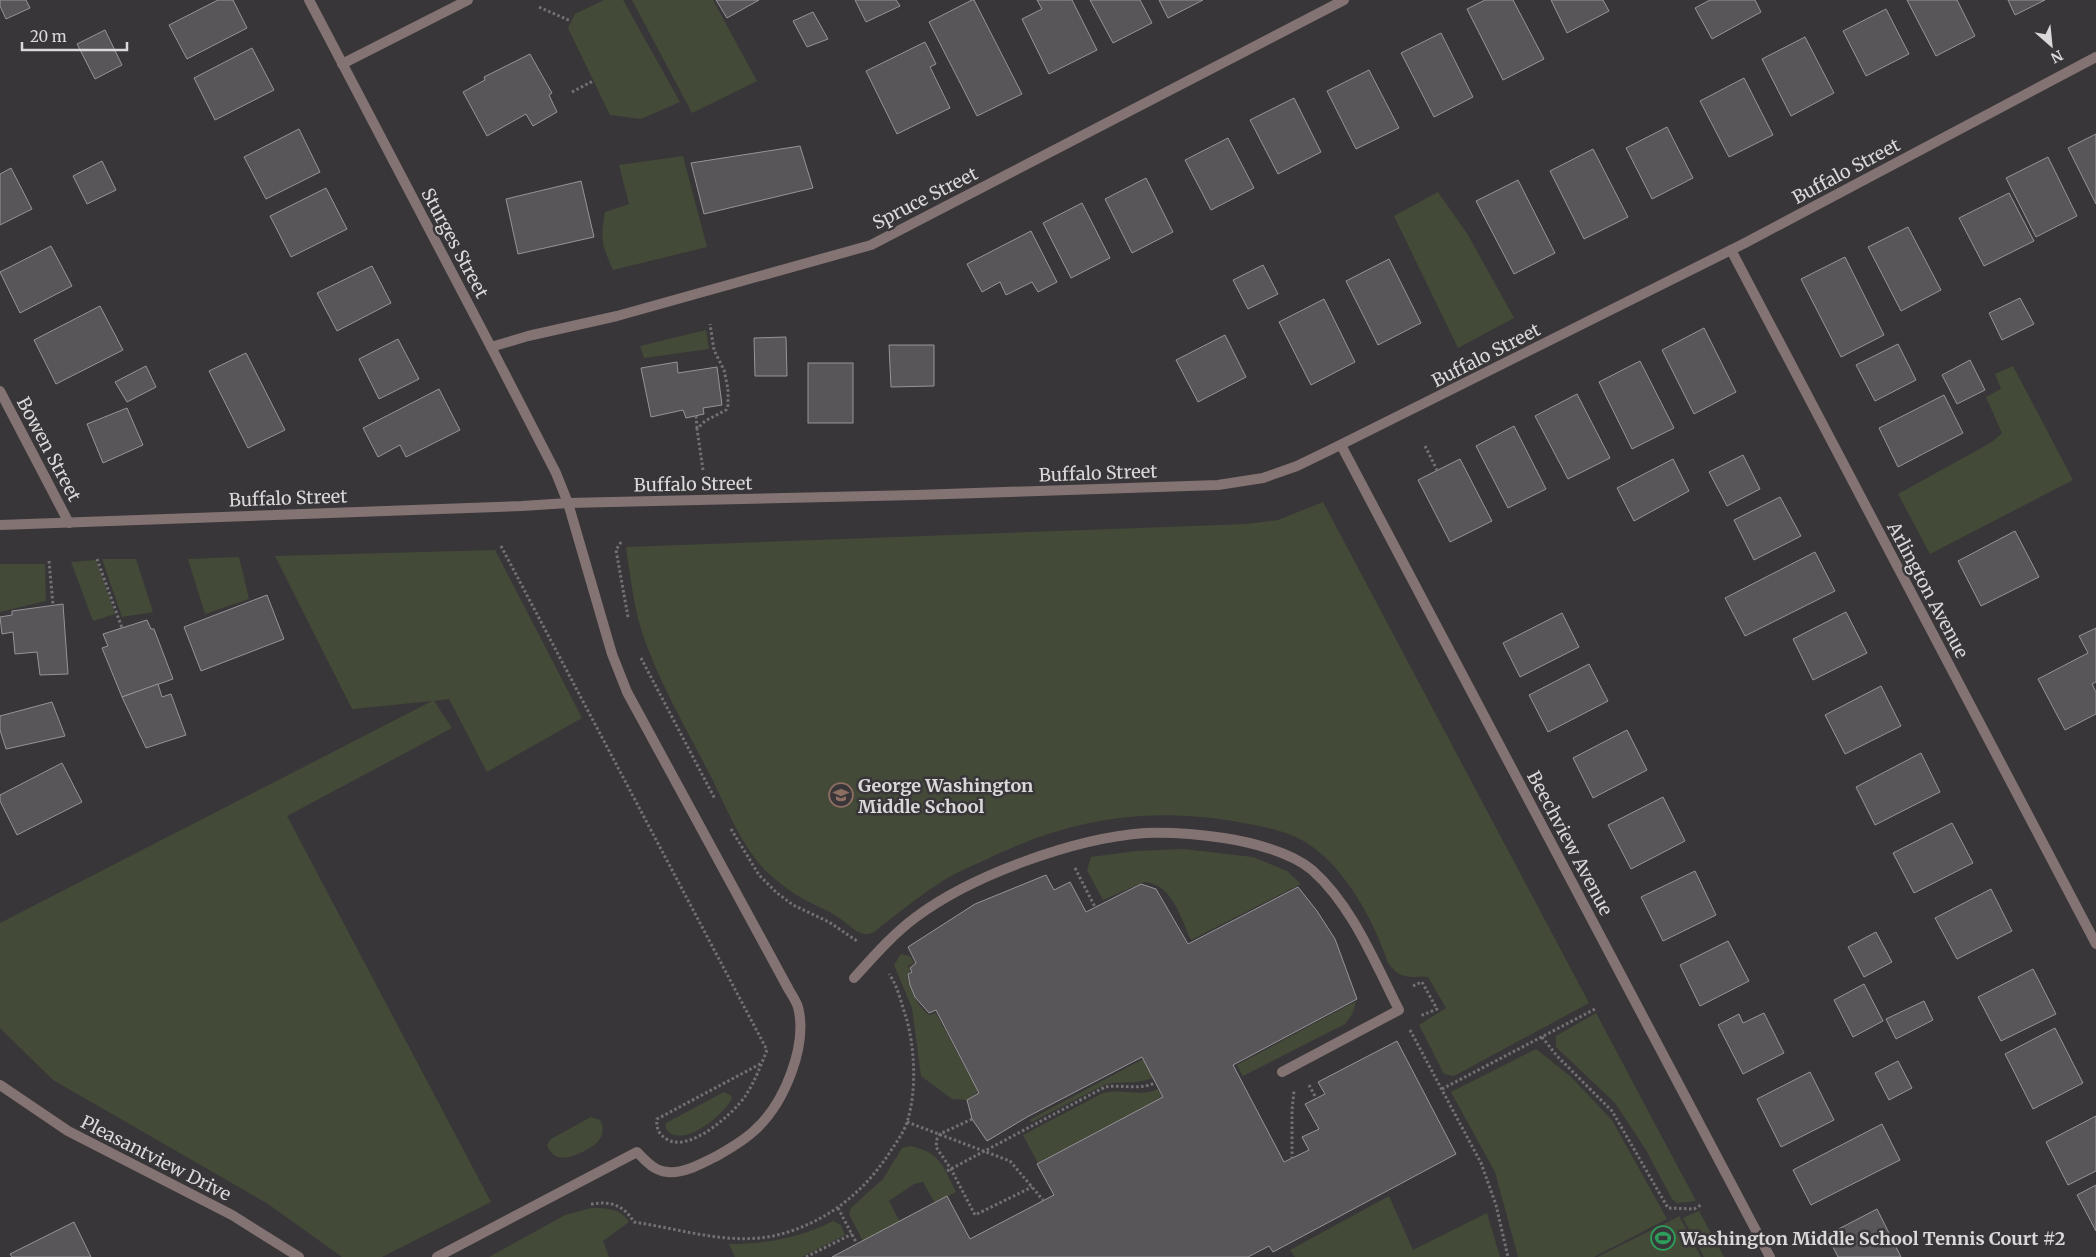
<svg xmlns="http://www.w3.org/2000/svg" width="2096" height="1257" font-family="Merriweather,serif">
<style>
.green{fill:#434a37}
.building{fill:#595659;stroke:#979497}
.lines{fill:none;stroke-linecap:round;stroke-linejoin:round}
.path{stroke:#737173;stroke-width:3;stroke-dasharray:2.5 2.5;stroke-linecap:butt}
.service{stroke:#847373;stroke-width:10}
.minor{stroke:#847373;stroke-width:10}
.tertiary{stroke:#847373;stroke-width:10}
.labels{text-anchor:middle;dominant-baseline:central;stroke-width:5;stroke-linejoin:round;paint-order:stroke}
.street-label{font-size:18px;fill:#dad8d9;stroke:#393639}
.poi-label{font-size:18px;font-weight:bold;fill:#dad8d9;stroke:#393639;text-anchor:start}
</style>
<rect width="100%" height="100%" fill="#393639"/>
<g class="green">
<polygon points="604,0 623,0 680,102 641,119 610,115 568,28 575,14"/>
<polygon points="632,0 713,0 757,81 692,113"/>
<path d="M683,156L707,247L613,270C602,245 600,240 605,212L629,204L619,165Z"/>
<polygon points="1438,192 1468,235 1514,318 1458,348 1394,216"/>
<polygon points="706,330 709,349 644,358 640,346"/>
<polygon points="2013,366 2073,480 1930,554 1898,494 1992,442 2002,433 1986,397 2001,389 1995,374"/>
<path d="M1323,502L1589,1003L1454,1076L1444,1074L1419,1025L1446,1008L1428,977C1410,976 1401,981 1388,963C1374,921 1347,871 1310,845C1289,831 1262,826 1238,822C1145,806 1069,819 985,860C972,866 957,872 944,880C922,894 901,911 880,927C863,945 852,925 836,916C828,910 818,907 809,902C793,894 779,883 766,871C740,844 726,806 709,773C685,726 657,679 641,629C633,602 630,574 626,547L1247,524L1278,520Z"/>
<polygon points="495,550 582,718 487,772 449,699 434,701 452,728 287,816 491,1202 382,1257 342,1257 268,1204 53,1080 0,1028 0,923 432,701 352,709 275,556"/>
<polygon points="239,557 249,599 205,614 188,559"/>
<polygon points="102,559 136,559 153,612 122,617"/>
<polygon points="96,560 115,614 93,621 71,562"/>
<polygon points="0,564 45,564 46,601 0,612"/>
<path d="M1183,849L1253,857L1287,871L1301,884L1191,940C1181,919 1172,883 1144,882L1103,900L1087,870L1091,857L1136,851Z"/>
<path d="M901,954L910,956L914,963L908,966L910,971L907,975C910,990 917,1005 929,1015L936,1013L978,1092L966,1100L952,1099L921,1076L912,1008L894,965Z"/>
<polygon points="1356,1001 1353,1013 1345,1024 1243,1076 1237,1065"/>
<polygon points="1596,1013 1696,1201 1677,1203 1672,1199 1646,1150 1615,1103 1556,1047 1556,1036"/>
<polygon points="1536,1049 1570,1076 1612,1120 1667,1219 1594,1257 1518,1257 1495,1172 1451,1092"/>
<path d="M1143,1059L1153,1078C1137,1085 1120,1080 1104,1085L1032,1122L1029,1120Z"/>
<path d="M1158,1089L1162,1097L1038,1163L1023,1135L1101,1094C1120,1087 1140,1098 1158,1089Z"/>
<path d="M724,1092L730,1095L732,1098C725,1114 687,1145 670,1133C666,1130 665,1126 666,1123Z"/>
<path d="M591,1117L600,1120C607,1135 599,1143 586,1150C573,1157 554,1165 547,1145L551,1139Z"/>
<path d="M910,1146C941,1152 943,1167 956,1192L935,1203L923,1182L914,1184L889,1201L900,1222L863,1241L849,1214L851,1208L883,1179L902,1148Z"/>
<polygon points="1389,1196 1413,1250 1487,1213 1500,1257 1295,1257 1290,1250"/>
<path d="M591,1208C606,1208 621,1208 629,1222L603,1241L609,1257H489L565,1215Z"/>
<polygon points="1699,1211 1724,1257 1704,1257 1683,1218"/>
<polygon points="1679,1216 1701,1257 1597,1257 1674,1219"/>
<path d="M833,1221L841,1225L845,1235L802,1257H735L729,1244C767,1244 799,1238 833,1221Z"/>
</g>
<g class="building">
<polygon points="0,0 26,0 30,8 6,19 0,6"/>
<polygon points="218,0 233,0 247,28 187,59 169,25"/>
<polygon points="716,0 759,0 727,18"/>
<polygon points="855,0 896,0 900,6 866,22"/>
<polygon points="972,0 974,0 1022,94 977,116 929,22"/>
<polygon points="1037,0 1072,0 1097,50 1049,74 1022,19 1042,9"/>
<polygon points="1090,0 1140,0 1152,23 1113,43"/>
<polygon points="1159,0 1203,0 1168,18"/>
<polygon points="1485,0 1513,0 1544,59 1503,80 1467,9"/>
<polygon points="1551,0 1603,0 1609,11 1567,33"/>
<polygon points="1710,0 1755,0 1761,12 1712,39 1695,8"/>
<polygon points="1907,0 1957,0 1975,36 1936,56"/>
<polygon points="2008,0 2045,0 2015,15"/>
<polygon points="1886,9 1909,54 1866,76 1843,31"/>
<polygon points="813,12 828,39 807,47 793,21"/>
<polygon points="105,30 122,65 95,79 77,44"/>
<polygon points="1441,33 1473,97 1434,117 1401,53"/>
<polygon points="1805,37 1834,93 1791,116 1762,59"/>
<polygon points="925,42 936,64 930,67 950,108 897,134 866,71"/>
<polygon points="252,48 274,90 215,120 194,78"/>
<polygon points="530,54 552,93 549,95 557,112 533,126 526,114 487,136 463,92 485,80 484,77"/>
<polygon points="1369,70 1399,128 1356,149 1327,91"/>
<polygon points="1744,78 1773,135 1729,157 1700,101"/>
<polygon points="1294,98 1321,152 1278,174 1250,120"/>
<polygon points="1667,127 1693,178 1652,199 1626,148"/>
<polygon points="299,129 320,172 266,199 244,157"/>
<polygon points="2096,134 2096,204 2068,148"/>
<polygon points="1228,138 1254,188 1211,210 1185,160"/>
<polygon points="800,146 813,188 704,214 691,163"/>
<polygon points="1593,149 1628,217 1584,239 1550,171"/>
<polygon points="2048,157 2077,216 2036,237 2006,178"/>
<polygon points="102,161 116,190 87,204 73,176"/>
<polygon points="11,168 32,209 0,225 0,174"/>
<polygon points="1146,178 1173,232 1132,253 1105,199"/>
<polygon points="1518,180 1555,253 1514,274 1476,201"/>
<polygon points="581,181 594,237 518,254 506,199"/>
<polygon points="326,188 347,229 291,257 270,216"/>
<polygon points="2009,193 2034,241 1984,266 1959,218"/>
<polygon points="1082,203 1110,258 1071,278 1043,223"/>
<polygon points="1908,227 1941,290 1901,311 1868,247"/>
<polygon points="1031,231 1057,282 1038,292 1032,282 1006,295 1000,282 982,292 967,264"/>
<polygon points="51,246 72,286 20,313 0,272"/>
<polygon points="1845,257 1884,335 1841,357 1801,279"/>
<polygon points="1389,259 1421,323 1378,345 1346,281"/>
<polygon points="1263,265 1278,294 1248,309 1233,280"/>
<polygon points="372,266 391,303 337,331 317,293"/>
<polygon points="2020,298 2034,324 2002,340 1989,313"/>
<polygon points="1324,299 1355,362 1311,385 1279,322"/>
<polygon points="100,306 123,350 56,384 34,340"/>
<polygon points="1704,328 1736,392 1694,414 1662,350"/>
<polygon points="1225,335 1246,377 1198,402 1176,360"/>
<polygon points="786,337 787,376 755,376 754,338"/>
<polygon points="398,339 419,379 379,399 359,359"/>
<polygon points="1898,344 1916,380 1875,401 1856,365"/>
<polygon points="889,345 934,345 934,386 891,387"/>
<polygon points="246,353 285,430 248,448 209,371"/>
<polygon points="1970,360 1985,390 1957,404 1942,375"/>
<polygon points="1640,361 1674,428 1632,449 1599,382"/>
<polygon points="677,362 678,373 717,367 722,405 703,408 704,414 686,418 683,410 651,417 641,368"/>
<rect x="808" y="363" width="45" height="60"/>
<polygon points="146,366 156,387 127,402 115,382"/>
<polygon points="439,389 460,430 406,457 400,445 378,457 363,428"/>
<polygon points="1577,394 1610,458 1568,479 1535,416"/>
<polygon points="1944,395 1963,433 1898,467 1879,428"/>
<polygon points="127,408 143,445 103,463 87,424"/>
<polygon points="1514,426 1546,489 1508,508 1476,446"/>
<polygon points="1743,455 1760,489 1727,506 1709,472"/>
<polygon points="1460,459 1492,521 1450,542 1418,480"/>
<polygon points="1673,459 1689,491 1634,521 1617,488"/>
<polygon points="1780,497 1801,536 1754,560 1734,520"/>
<polygon points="2015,531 2039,577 1981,606 1958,561"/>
<polygon points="1815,552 1835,591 1745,636 1725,598"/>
<polygon points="267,595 284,639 201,671 184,627"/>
<polygon points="63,604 68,674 40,675 37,652 15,654 13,632 2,634 0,617 12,615 12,611"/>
<polygon points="1846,612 1867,653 1813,680 1793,639"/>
<polygon points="1562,613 1579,647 1520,677 1503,643"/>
<polygon points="147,620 151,629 154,629 173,679 122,697 102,648 108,646 103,634"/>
<polygon points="2096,628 2096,682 2092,684 2096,692 2096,714 2065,730 2038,679 2088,653 2079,636"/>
<polygon points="1589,664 1608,701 1548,732 1529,695"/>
<polygon points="158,684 162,697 171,694 186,735 146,748 122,697"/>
<polygon points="1881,686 1901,726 1845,754 1825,715"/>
<polygon points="52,702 65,736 6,749 0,730 0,716"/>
<polygon points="1627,730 1647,770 1593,798 1573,758"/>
<polygon points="1921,753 1940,792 1875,825 1856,787"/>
<polygon points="62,763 82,802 17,835 0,801 0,795"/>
<polygon points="1663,797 1685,841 1631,869 1608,825"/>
<polygon points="1952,823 1973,863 1914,893 1893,853"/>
<polygon points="1695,871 1716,915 1663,941 1641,897"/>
<polygon points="1046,875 1054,890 1070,882 1086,912 1141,884 1156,889 1188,944 1298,887 1317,911 1335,939 1357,999 1233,1065 1284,1162 1309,1150 1302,1137 1319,1129 1305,1104 1325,1094 1318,1082 1397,1041 1456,1154 1273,1252 1269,1246 1248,1257 832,1257 947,1196 970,1239 1054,1195 1037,1164 1163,1097 1142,1057 1027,1117 987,1141 972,1119 967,1100 979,1093 936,1010 929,1013 915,997 910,985 908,974 912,972 910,968 916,963 908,947 975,904"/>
<polygon points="1991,889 2012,931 1957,959 1935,918"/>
<polygon points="1876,932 1892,962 1864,977 1848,947"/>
<polygon points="1728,941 1749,981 1700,1006 1680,965"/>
<polygon points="2033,969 2056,1014 2001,1041 1978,997"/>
<polygon points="1864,984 1883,1021 1853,1037 1834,1000"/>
<polygon points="1924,1001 1933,1020 1896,1039 1886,1019"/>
<polygon points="1764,1013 1784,1053 1743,1074 1718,1025 1739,1014 1743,1023"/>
<polygon points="2055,1028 2083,1083 2033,1109 2005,1054"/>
<polygon points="1898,1061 1912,1088 1889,1100 1875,1073"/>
<polygon points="1810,1072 1834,1120 1781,1147 1757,1099"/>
<polygon points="2096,1116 2096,1171 2068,1185 2046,1142"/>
<polygon points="1882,1124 1900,1160 1811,1205 1793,1170"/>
<polygon points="2096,1185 2096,1231 2077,1195"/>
<polygon points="1877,1209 1901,1257 1838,1257 1827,1235"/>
<polygon points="74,1222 91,1257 12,1257 10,1254"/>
</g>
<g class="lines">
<g class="path">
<polyline points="539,7 571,21"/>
<polyline points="572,92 593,81"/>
<polyline points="696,416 697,428"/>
<polyline points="1425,446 1437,470"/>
<polyline points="703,470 697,429 705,421 726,410 728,405 728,389 724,370 714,350 710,324"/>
<polyline points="621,542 616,550 628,617"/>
<path d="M501,546L767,1050C761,1065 755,1081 746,1095C734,1113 691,1152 668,1140C659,1135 656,1129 657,1119L762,1063"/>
<polyline points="97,559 122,628"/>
<polyline points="49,561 53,605"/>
<polyline points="641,658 715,799"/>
<polyline points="731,829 759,875 777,893 793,905 829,922 857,941"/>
<polyline points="1075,868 1095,907"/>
<polyline points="1413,986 1422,982 1437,1009 1420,1016"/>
<polyline points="1410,1030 1481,1163 1496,1205 1508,1257"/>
<polyline points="1542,1037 1557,1056 1612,1111 1668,1208 1694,1209 1701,1205"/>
<polyline points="1309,1085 1316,1098"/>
<polyline points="1442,1089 1597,1008"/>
<polyline points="972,1119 940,1134 937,1139 936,1147 951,1169 975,1215 1032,1187"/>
<polyline points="907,1122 1010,1161 1043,1200"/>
<polyline points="1292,1159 1292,1110 1294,1091"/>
<path d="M947,1171L1105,1087C1122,1084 1142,1091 1156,1082"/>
<path d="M591,1204C612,1201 623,1205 634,1222C680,1229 727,1245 773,1236C823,1225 863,1194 890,1152C896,1143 904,1132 907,1122C917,1092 915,1047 906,1017C901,1003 898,986 889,974"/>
<polyline points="838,1208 857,1244"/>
<polyline points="806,1257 852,1234"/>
</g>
<g class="service">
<path d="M854,978C874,956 893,934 916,917C972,875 1075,838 1145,833C1172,832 1197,834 1224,838C1250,842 1291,852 1312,870C1352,905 1375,963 1399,1010L1282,1072"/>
<path d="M437,1257L637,1152C646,1161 654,1171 668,1172C684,1174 702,1163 715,1157C729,1149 744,1141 756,1129C784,1103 808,1046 798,1007C796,1001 792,995 789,990L627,692L612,654L568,503"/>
</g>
<g class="minor">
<polyline points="309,0 491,347 556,473 568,503"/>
<polyline points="342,64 468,0"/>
<polyline points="1731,250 2096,944"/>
<polyline points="491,347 528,336 617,316 871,245 1344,0"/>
<polyline points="0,391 69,523"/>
<polyline points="1341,445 1770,1257"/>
<polyline points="0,1085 68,1131 232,1215 299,1257"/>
</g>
<polyline class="tertiary" points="0,525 522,506 568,503 916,495 1218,485 1263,478 1297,466 1332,449 1745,243 2096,57"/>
</g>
<defs>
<g id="school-ring" transform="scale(1.25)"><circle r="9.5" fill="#393639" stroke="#8d6e63" stroke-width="1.5"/><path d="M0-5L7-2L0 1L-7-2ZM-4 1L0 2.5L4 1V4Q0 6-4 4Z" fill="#8d6e63"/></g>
<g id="stadium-ring" transform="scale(1.25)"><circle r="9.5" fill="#393639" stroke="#2e9e5b" stroke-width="1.5"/><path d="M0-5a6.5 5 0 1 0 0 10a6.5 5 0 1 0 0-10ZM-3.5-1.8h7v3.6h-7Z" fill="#2e9e5b"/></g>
</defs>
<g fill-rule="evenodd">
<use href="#school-ring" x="841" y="795"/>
<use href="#stadium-ring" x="1663" y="1238"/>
</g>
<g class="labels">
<g class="street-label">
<text transform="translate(1846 171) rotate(-28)">Buffalo Street</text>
<text transform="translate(925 198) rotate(-27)">Spruce Street</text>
<text transform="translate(455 243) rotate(62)">Sturges Street</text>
<text transform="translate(1486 355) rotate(-27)">Buffalo Street</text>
<text transform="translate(49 449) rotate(62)">Bowen Street</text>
<text transform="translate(1098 473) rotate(-2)">Buffalo Street</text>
<text transform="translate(693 484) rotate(-1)">Buffalo Street</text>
<text transform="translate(288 498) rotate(-2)">Buffalo Street</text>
<text transform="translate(1928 590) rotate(62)">Arlington Avenue</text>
<text transform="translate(1570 843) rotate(62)">Beechview Avenue</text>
<text transform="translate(156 1158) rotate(27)">Pleasantview Drive</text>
</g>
<g class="poi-label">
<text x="858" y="785">George Washington<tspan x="858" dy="21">Middle School</tspan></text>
<text x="1680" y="1238">Washington Middle School Tennis Court #2</text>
</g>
</g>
<g transform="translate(2051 45) rotate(153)" stroke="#393639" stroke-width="4" paint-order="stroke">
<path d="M0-4L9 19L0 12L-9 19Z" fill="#dad8d9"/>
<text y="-8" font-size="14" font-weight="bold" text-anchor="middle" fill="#dad8d9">N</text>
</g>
<path d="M22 42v8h105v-8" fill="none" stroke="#dad8d9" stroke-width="2.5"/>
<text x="30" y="42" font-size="15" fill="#dad8d9" stroke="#393639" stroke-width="4" paint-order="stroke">20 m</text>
</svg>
